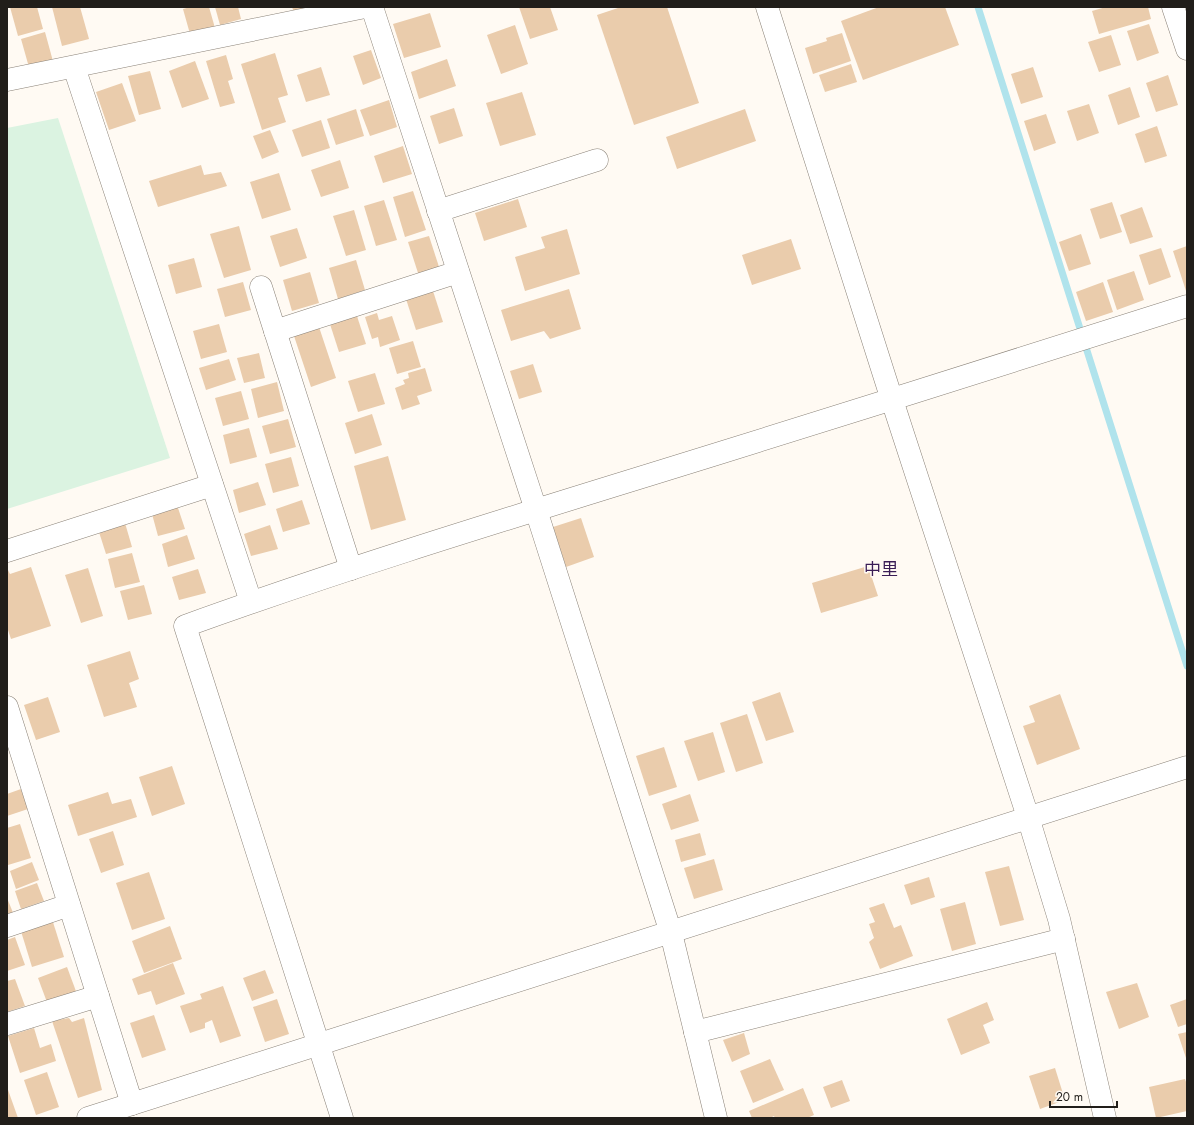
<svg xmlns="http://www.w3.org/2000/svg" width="1194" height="1125" font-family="Jost,'Noto Sans JP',sans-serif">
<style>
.green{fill:#dbf3e1}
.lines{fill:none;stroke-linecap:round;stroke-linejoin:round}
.stream{stroke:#b0e3ec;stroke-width:7}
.building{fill:#eaccac}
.street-casing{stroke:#8a8278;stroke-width:23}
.secondary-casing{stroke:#8a8278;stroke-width:23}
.street{stroke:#fff;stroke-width:22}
.secondary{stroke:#fff;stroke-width:22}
.labels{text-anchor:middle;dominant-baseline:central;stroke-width:3;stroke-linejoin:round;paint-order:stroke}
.quarter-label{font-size:17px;fill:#3a1d56;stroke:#fffaf3}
</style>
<rect width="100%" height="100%" fill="#fffaf3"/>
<polygon class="green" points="58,118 170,458 7,509 7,128"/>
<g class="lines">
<polyline class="stream" points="978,7 1187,666"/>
</g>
<g class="building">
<polygon points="10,7 37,7 43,29 18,36"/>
<polygon points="52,7 80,7 89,39 62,46"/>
<polygon points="190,7 209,7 215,28 190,34 183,9"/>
<polygon points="215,7 238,7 241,19 220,25"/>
<polygon points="292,7 322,7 295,16"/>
<polygon points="519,7 550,7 558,30 530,39"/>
<polygon points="621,7 667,7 699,103 634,125 597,15"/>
<polygon points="879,7 945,7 959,45 863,80 841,21"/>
<polygon points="1106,7 1148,7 1151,19 1099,34 1092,11"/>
<polygon points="430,13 441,47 404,58 393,24"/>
<polygon points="1149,24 1159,53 1137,61 1127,31"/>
<polygon points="515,25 528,64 501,74 487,35"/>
<polygon points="45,32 54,65 30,71 21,39"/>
<polygon points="842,33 851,61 813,74 805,48 827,41 826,38"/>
<polygon points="1111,35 1121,65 1099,72 1088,42"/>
<polygon points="371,50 381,78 363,85 353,56"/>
<polygon points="275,53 288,95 278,98 286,122 262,130 241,64"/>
<polygon points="226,55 233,79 228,81 235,103 220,107 206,61"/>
<polygon points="447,59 456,86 419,99 411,72"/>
<polygon points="195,61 209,99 182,108 169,71"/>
<polygon points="851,64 857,82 825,92 819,75"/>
<polygon points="321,67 330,95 306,102 297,75"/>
<polygon points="1033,67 1043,97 1021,104 1011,74"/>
<polygon points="150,71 161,109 139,115 128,76"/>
<polygon points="1168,75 1178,105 1156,112 1146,83"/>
<polygon points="122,83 136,121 109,130 96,92"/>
<polygon points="1130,87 1140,117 1118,125 1108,95"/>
<polygon points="522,92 536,135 500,146 486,103"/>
<polygon points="389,100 397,127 370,136 360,110"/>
<polygon points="1089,104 1099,133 1077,141 1067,111"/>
<polygon points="454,108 463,136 439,144 430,116"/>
<polygon points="356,109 364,136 336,145 327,119"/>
<polygon points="745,109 756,141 677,169 666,137"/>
<polygon points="1046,114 1056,143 1034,151 1024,121"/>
<polygon points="321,120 330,148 302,157 292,130"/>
<polygon points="1157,126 1167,156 1145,163 1135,134"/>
<polygon points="270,130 279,152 262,159 253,136"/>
<polygon points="403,146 412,174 383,183 374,156"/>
<polygon points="340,160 349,188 321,197 311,170"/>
<polygon points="201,165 204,175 221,172 227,186 158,207 149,181"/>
<polygon points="279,173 291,210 262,219 250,182"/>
<polygon points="413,191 426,230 405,237 393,197"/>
<polygon points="518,199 527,227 484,241 475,213"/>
<polygon points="384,200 397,240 376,246 364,206"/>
<polygon points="1112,202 1122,232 1100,239 1090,209"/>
<polygon points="1142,207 1153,237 1130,244 1120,215"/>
<polygon points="354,210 366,250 346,256 333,216"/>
<polygon points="239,226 251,270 224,278 210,234"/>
<polygon points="297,228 307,258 280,267 270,236"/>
<polygon points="567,229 580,274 525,291 515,257 545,248 541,237"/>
<polygon points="1081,234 1091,264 1069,271 1059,242"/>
<polygon points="429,236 440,270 419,276 408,242"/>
<polygon points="791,239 801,269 752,285 742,255"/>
<polygon points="1187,246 1187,294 1173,251"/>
<polygon points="1161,248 1171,277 1149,285 1139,255"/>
<polygon points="194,258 202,287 176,294 168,265"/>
<polygon points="356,260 365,290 338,299 329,268"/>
<polygon points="1134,271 1144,300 1117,310 1107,280"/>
<polygon points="310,272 319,303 292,311 283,280"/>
<polygon points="243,282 251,310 225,317 217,289"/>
<polygon points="1103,282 1113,312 1086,321 1076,292"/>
<polygon points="569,289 581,329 550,339 544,331 511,341 501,310"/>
<polygon points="433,291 443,322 416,330 406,299"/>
<polygon points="356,313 366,344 339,352 329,321"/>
<polygon points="377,313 379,320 392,316 400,340 380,347 378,337 372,339 365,317"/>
<polygon points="219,324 227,352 201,359 193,331"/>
<polygon points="319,327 336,378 311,387 294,336"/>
<polygon points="413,341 421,367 397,374 389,348"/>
<polygon points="259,353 265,378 244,383 237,358"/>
<polygon points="229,359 236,380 206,390 199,368"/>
<polygon points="533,364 542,392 519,399 510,371"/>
<polygon points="425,368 432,391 417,396 420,404 402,410 395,388 405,384 403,380 409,378 408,373"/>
<polygon points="375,373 385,404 358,412 348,381"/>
<polygon points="277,382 284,411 258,418 251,389"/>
<polygon points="241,391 249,419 223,426 215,398"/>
<polygon points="372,414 382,445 355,454 345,423"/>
<polygon points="288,419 296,447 270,454 262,426"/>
<polygon points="249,428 257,457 230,464 223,435"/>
<polygon points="388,456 406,520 371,530 354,466"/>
<polygon points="291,457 299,486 273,493 265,464"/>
<polygon points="258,482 266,505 239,513 233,490"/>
<polygon points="302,500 310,524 283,532 276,509"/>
<polygon points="177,505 185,529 158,536 152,514"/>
<polygon points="581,518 594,557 566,567 553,527"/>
<polygon points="125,523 132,547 106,554 99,532"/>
<polygon points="270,525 278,549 251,556 244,534"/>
<polygon points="187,535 195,559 168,567 162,544"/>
<polygon points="132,553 140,582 115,588 108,559"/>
<polygon points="868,566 878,596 821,613 812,583"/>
<polygon points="31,567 51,626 11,639 7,627 7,568 10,574"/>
<polygon points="88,568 103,616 81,623 65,575"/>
<polygon points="198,569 206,593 179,600 172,577"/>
<polygon points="144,585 152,614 128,620 120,591"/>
<polygon points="130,651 139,679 129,683 137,707 104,717 87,665"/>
<polygon points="780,692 794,732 766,741 752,702"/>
<polygon points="1060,694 1080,749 1037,765 1023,726 1035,722 1029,706"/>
<polygon points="48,697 60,732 36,740 24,705"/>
<polygon points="747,714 763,763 736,772 720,723"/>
<polygon points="713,732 725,772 698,781 684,741"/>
<polygon points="664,747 677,787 649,796 636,756"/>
<polygon points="172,766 185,804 152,816 139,777"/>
<polygon points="21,789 28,809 7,816 7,794"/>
<polygon points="108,792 112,804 131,799 137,817 78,836 68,805"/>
<polygon points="690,794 699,821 671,830 662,804"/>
<polygon points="20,824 31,858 8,865 7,828"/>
<polygon points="113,831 124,865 101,873 89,839"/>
<polygon points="700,833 706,855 681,862 675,840"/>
<polygon points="714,859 723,890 694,899 684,868"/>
<polygon points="32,862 39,880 16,889 10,871"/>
<polygon points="1009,866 1024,920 1000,926 985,872"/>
<polygon points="149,872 165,919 132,930 116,883"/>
<polygon points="929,877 935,897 911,905 904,885"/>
<polygon points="37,883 44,901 21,909 15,891"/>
<polygon points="7,898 14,915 7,918"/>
<polygon points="965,902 976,944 952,951 940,909"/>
<polygon points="884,903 894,928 901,925 913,956 880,969 869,942 874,938 869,924 875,922 869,908"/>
<polygon points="52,919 64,957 32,967 20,928"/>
<polygon points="170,926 182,959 144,973 132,941"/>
<polygon points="15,937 25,965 7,971 7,940"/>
<polygon points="173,963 185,994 156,1005 151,991 138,995 132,979"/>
<polygon points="67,967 77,994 48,1005 38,978"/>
<polygon points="265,970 274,993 252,1001 243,978"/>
<polygon points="15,979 25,1006 7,1012 7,981"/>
<polygon points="1137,983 1149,1017 1119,1029 1106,992"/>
<polygon points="223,986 241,1036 220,1043 212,1020 205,1023 205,1028 190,1033 180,1006 202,999 200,994"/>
<polygon points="277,999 289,1034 265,1042 253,1007"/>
<polygon points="1187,999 1187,1024 1178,1027 1170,1005"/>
<polygon points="987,1002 994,1020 983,1025 990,1043 961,1055 947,1019"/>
<polygon points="154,1015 166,1050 142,1058 130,1023"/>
<polygon points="69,1018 72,1022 84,1018 102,1090 78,1098 52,1021"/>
<polygon points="34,1028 40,1048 51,1044 56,1061 20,1073 8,1036"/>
<polygon points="1187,1032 1187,1061 1178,1034"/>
<polygon points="744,1033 750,1054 732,1062 723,1040"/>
<polygon points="770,1059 784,1090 753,1103 740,1071"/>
<polygon points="1055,1068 1065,1100 1040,1109 1029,1076"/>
<polygon points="47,1072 59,1107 36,1115 24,1080"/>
<polygon points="1185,1079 1187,1085 1187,1111 1156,1118 1149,1087"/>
<polygon points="842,1080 850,1101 831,1108 823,1087"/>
<polygon points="7,1087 18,1118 7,1118"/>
<polygon points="803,1088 814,1115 807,1118 775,1118 774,1116 770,1118 752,1118 749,1111"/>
</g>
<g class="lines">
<g class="street-casing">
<g id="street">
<polyline points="372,7 536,510 671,933 716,1118"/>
<polyline points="1173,7 1187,49"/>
<polyline points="74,67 251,602"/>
<polyline points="7,80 365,7"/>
<polyline points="438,211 597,160"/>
<polyline points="261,287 351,569"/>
<polyline points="275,331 458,272"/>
<polyline points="7,551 212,485"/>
<polyline points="7,707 132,1104"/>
<polyline points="7,926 69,905"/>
<polyline points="7,1024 98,996"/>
<polyline points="695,1032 1064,939"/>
<polyline points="88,1118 1187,767"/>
<path d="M342,1118L185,626C362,562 543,508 723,452C878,404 1032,355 1187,306"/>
</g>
</g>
<g class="secondary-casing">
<polyline id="secondary" points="767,7 892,400 1028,817 1059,919 1105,1118"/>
</g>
<use href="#street" class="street"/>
<use href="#secondary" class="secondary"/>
</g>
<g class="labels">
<g class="quarter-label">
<text x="881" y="569">中里</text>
</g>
</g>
<rect width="1194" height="1125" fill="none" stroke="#211e1a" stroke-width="16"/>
<path d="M1050 1101v6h67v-6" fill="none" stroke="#211e1a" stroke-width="2"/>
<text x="1056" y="1101" font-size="12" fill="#211e1a" stroke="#fffaf3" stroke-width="3" paint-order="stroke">20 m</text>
</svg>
